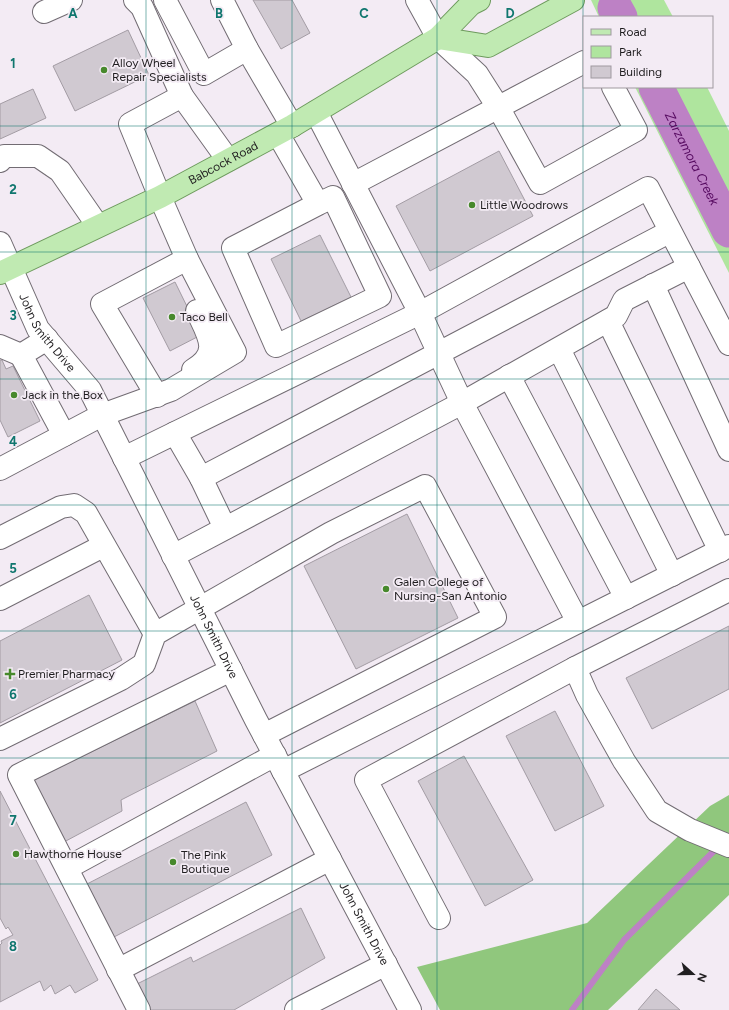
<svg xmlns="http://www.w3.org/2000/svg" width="729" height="1010" font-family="Figtree,sans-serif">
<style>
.green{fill:#afe59e}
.forest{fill:#90c77d}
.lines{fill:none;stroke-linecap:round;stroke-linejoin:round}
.stream{stroke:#bd81c5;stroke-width:6}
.river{stroke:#bd81c5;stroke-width:35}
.building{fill:#d0c9d1;stroke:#a39ca4}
.minor-casing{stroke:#726c73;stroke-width:24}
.major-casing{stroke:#6d9a5d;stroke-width:24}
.minor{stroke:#fff;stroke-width:22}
.major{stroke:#c0eab2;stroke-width:22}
.grid{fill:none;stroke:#0f766e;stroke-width:1;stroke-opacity:0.55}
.poi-dot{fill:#47892c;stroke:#f3ebf4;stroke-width:1.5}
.labels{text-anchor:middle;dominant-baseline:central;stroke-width:3.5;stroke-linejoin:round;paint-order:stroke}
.poi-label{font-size:12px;fill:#201e20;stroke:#f3ebf4;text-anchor:start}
.street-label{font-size:12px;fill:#201e20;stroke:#f3ebf4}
.water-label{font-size:13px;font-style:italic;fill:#570b61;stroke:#f3ebf4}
.grid-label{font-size:13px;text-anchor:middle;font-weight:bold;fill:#0f766e;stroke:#f3ebf4;stroke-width:3.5;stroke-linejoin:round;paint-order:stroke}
</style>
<rect width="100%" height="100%" fill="#f3ebf4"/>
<g class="green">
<polygon points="591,0 664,0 673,17 599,17"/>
<polygon points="635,87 707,87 729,131 729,273"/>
</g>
<polygon class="forest" points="729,795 729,895 608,1010 440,1010 417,967 587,923 710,806"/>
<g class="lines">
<polyline class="stream" points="572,1010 624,940 719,846"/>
<g class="river">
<polyline points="615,8 620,17"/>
<path id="s1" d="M656,87L729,230"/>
</g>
</g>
<g class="building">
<polygon points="253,0 292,0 310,33 281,49"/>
<polygon points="128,30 149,75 75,111 53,66"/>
<polygon points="33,89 46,118 0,139 0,104"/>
<polygon points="499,151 533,216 430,271 396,206"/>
<polygon points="320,235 351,297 301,321 271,259"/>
<polygon points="175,282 201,335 170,351 143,298"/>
<polygon points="0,360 2,360 6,369 13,366 40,421 8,437 0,420"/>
<polygon points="407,514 458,618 356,669 304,566"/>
<polygon points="89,595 122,660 0,723 0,641"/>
<polygon points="729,626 729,689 652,729 626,678"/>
<polygon points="195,701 217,751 121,800 122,811 64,842 32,781"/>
<polygon points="555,711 604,806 555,831 506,736"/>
<polygon points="464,756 533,880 485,906 418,781"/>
<polygon points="0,791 98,980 75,993 70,985 55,994 51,985 44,991 40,981 0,1002 0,945 2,943 1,941 13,935 8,927 6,929 0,918"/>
<polygon points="246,802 272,855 114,937 87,884"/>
<polygon points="301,908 325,958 234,1010 150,1010 137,984 191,957 193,962"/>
<polygon points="656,989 680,1010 638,1010"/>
</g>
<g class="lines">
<g class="minor-casing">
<g id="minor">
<polyline points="135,0 142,7 182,96"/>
<polyline points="165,0 204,74 247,49"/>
<polyline points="222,0 247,49 292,126"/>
<polyline points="417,0 438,38 477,74 498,107 540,183 636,130 613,87"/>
<polyline points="44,12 71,0"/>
<polyline points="316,112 420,313 462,403 616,316 624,300 689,267"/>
<polyline points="278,134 318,204 333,197 380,296 276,346 233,248 318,204"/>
<polyline points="0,161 4,156 38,156 60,171 98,226"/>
<polyline points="353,184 584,62"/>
<path id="s2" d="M0,243L38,329L90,390L256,720L410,1010"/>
<polyline points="653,285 729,450"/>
<polyline points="608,321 720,551"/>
<polyline points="47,339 21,355 64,435"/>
<polyline points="0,346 21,355"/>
<polyline points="559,349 672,575"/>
<path d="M193,370C222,353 208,335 197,311"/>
<polyline points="509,376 626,598"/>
<polyline points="157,396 102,304 187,259"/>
<polyline points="175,433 201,478 669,232"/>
<polyline points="124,458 420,313 648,188 729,344"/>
<polyline points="0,469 102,415 171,390 235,352 187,259 160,197 130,124 182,96 228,160"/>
<polyline points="201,478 225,528"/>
<polyline points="0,538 61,507 74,505 86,513 155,634"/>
<polyline points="173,556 462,403 578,622 729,546"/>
<polyline points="729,590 575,668 587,695 624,761 657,811 690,830 729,846"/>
<polyline points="0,599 103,546"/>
<polyline points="0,739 121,679 144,664 155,634 331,533 425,486 495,617 264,735"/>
<polyline points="283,771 578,622"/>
<polyline points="67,868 275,755"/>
<polyline points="439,918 366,780 575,668"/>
<polyline points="118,970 330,859"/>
<polyline points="139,1010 19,775 231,670"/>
<polyline points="296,1010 386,964"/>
</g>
</g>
<g class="major-casing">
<g id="major">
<polyline points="438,38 488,46 573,0"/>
<path id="s3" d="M0,273L160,197L292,126L438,38L471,4L479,0"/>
</g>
</g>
<use href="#minor" class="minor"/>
<use href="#major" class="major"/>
</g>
<path class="grid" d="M146,0V1010M292,0V1010M437,0V1010M583,0V1010M0,126H729M0,252H729M0,379H729M0,505H729M0,631H729M0,758H729M0,884H729"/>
<g class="poi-dot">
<circle cx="104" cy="70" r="4"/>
<circle cx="472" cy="205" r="4"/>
<circle cx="172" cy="317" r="4"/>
<circle cx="14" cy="395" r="4"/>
<circle cx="386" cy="589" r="4"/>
<path d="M8 668h4v4h4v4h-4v4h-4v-4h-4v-4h4z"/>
<circle cx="16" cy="854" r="4"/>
<circle cx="173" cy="862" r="4"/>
</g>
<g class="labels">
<g class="poi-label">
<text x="112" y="63">Alloy Wheel<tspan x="112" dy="14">Repair Specialists</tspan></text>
<text x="480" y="205">Little Woodrows</text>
<text x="180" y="317">Taco Bell</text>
<text x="22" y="395">Jack in the Box</text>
<text x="394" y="582">Galen College of<tspan x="394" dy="14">Nursing-San Antonio</tspan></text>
<text x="18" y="674">Premier Pharmacy</text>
<text x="24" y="854">Hawthorne House</text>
<text x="181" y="855">The Pink<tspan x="181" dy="14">Boutique</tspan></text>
</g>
<g class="street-label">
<text stroke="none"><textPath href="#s3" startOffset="249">Babcock Road</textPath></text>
<text stroke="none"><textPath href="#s2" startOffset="102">John Smith Drive</textPath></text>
<text stroke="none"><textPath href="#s2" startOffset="450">John Smith Drive</textPath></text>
<text stroke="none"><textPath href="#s2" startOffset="774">John Smith Drive</textPath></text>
</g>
<g class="water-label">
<text stroke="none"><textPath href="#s1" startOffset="80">Zarzamora Creek</textPath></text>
</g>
</g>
<g class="grid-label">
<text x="73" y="18">A</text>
<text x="219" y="18">B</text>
<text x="364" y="18">C</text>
<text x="510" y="18">D</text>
<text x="13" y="68">1</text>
<text x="13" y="194">2</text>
<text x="13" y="320">3</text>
<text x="13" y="446">4</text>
<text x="13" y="573">5</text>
<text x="13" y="699">6</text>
<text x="13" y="825">7</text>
<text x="13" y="951">8</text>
</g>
<rect x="583" y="16" width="130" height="72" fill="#f3ebf4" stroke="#9f999f"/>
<rect x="591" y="29" width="20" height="6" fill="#c0eab2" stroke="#9f999f"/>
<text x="619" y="36" font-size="12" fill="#201e20">Road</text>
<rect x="591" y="46" width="20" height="12" fill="#afe59e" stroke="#9f999f"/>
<text x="619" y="56" font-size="12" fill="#201e20">Park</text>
<rect x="591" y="66" width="20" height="12" fill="#d0c9d1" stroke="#9f999f"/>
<text x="619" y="76" font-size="12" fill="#201e20">Building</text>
<g transform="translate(693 974) rotate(111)" stroke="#f3ebf4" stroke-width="3" paint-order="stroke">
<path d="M0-3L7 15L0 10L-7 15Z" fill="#201e20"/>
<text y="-6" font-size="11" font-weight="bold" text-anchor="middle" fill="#201e20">N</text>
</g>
</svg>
